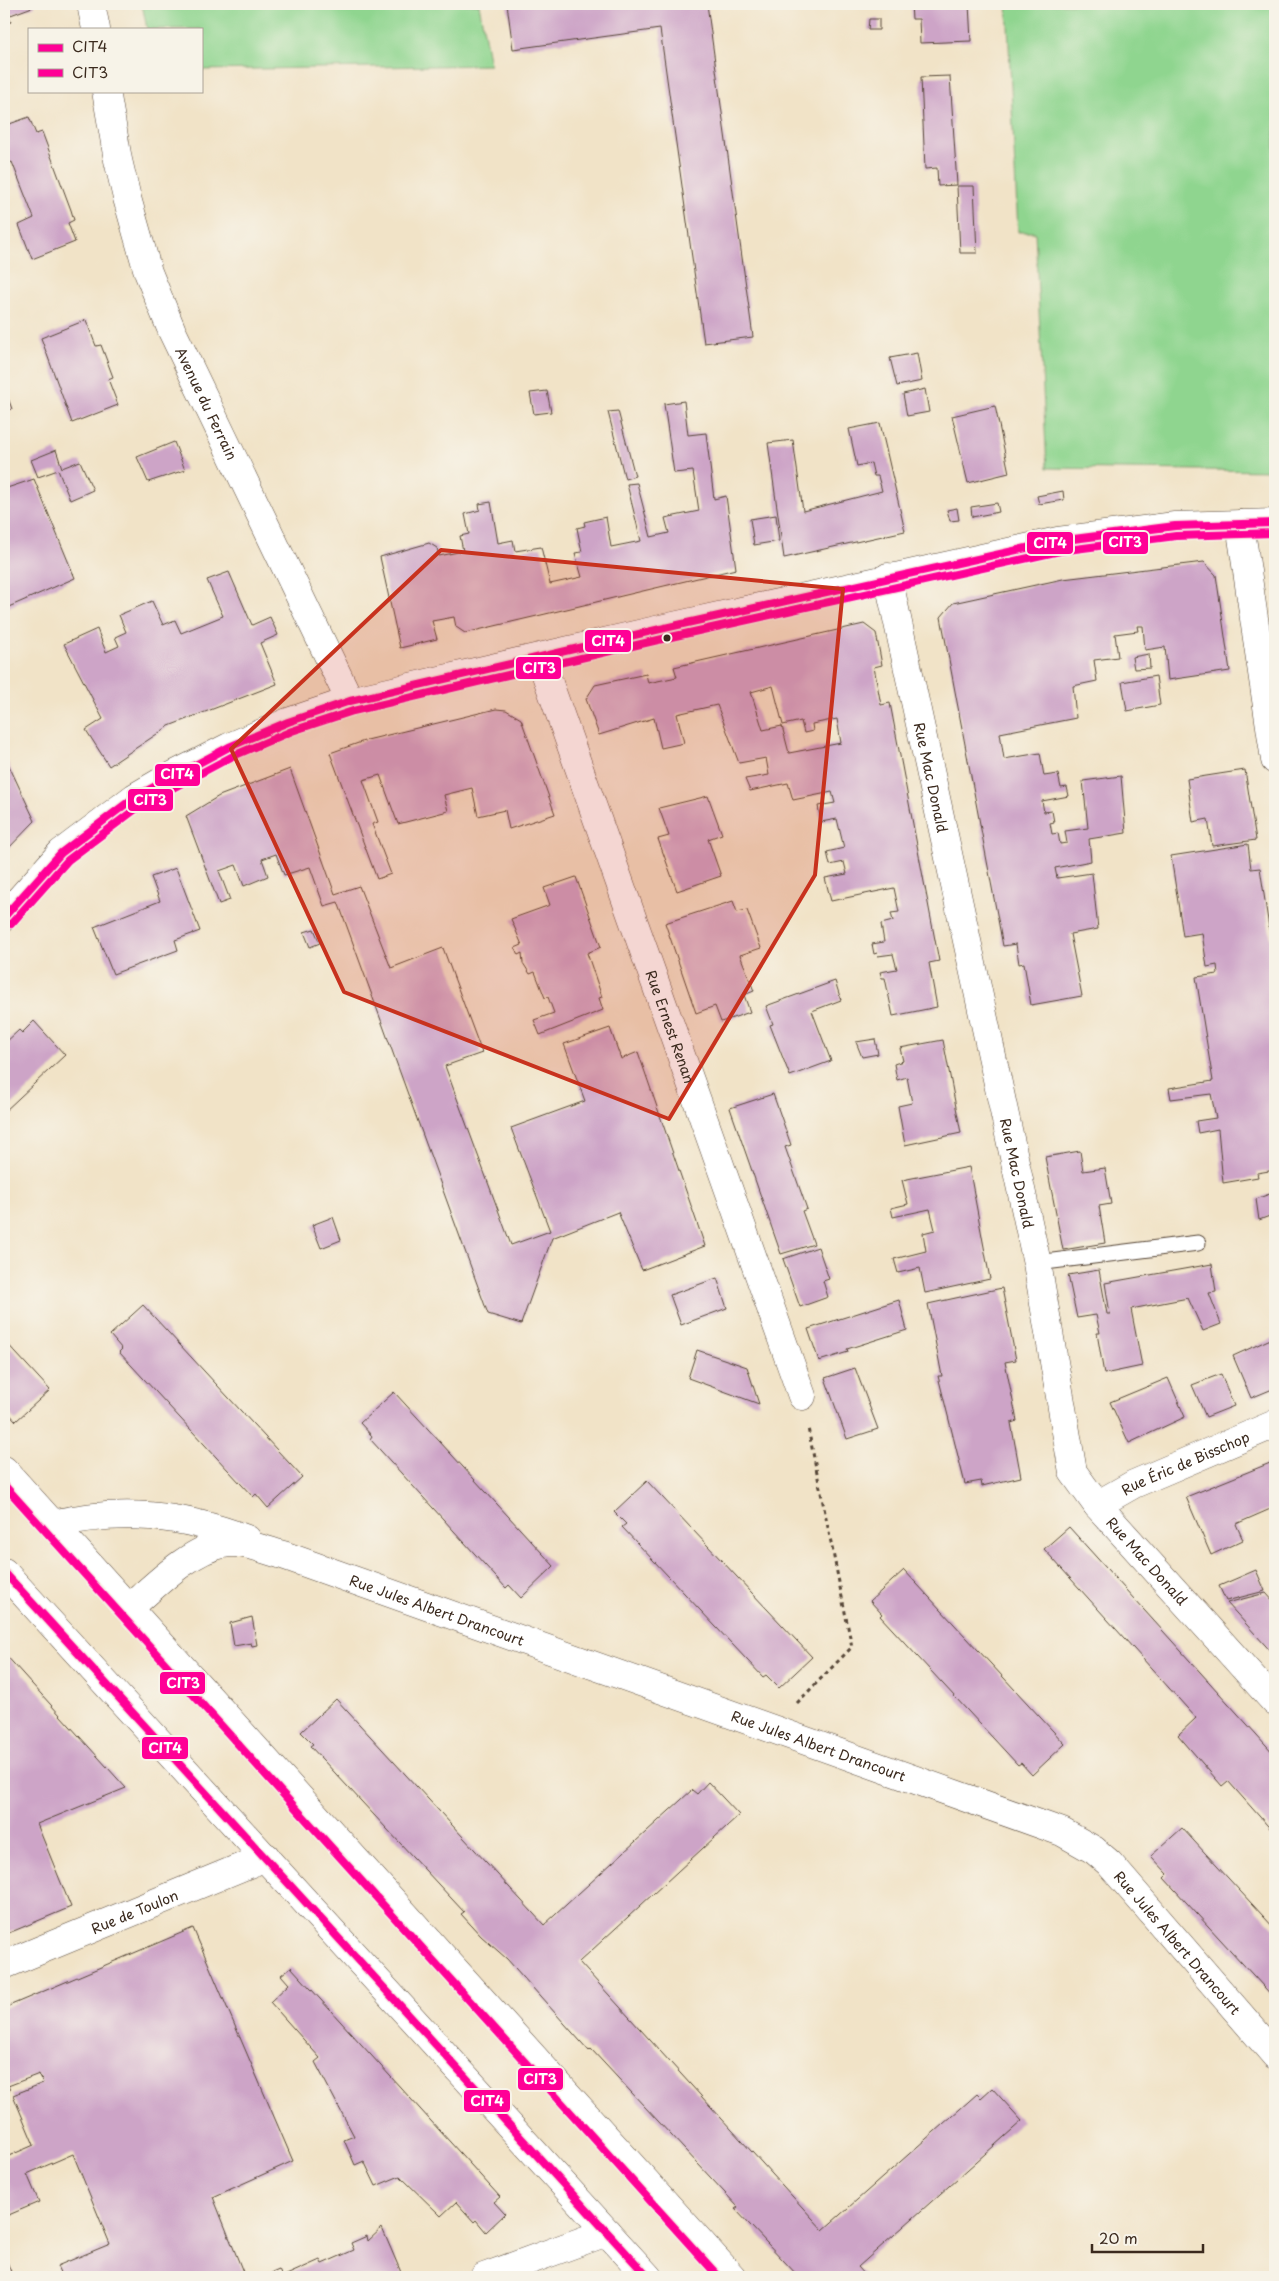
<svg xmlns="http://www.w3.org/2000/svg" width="1279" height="2281" font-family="'Playpen Sans',sans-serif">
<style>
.green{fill:#8fd58f;stroke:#658056}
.building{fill:#cda4c7;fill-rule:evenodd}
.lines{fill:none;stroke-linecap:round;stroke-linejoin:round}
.service-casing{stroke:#564637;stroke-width:17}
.minor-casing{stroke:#564637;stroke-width:29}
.primary-casing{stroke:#564637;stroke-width:29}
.path{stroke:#564637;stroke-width:3;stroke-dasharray:4 4;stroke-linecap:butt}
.service{stroke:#fff;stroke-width:15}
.minor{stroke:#fff;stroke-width:28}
.primary{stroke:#fff;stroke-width:28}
.bus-1-casing{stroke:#f7f3e8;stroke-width:11}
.bus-2-casing{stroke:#f7f3e8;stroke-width:11}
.bus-1{stroke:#ff0096;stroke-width:8}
.bus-2{stroke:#ff0096;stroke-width:8}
.marked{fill:#c8321e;fill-opacity:0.2;stroke:#c8321e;stroke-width:4;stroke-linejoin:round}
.bus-dot{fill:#3b2a1e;stroke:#f7f3e8;stroke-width:2}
.labels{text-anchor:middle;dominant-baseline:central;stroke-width:4;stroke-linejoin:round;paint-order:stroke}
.street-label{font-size:14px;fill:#3b2a1e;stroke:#f7f3e8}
.line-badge{stroke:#f7f3e8;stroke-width:2}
.badge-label{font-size:14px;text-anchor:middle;font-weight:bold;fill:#fff}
</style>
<rect width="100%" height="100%" fill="#f7f3e8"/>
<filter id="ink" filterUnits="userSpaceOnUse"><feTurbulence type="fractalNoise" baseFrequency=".02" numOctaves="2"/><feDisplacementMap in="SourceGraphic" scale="10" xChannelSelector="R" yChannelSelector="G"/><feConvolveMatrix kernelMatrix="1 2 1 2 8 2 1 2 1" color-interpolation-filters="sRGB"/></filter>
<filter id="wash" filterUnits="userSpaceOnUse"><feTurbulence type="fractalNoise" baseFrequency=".0096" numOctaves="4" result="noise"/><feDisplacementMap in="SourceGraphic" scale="20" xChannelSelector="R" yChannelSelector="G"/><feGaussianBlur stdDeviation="1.12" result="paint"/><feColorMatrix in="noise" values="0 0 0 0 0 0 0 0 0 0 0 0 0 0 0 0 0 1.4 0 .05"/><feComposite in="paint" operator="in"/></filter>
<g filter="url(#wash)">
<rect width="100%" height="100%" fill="#f1e3c7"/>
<g class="green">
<polygon points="142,4 479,4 490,65 201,70 201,29 147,29"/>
<polygon points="1007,4 1275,4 1275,471 1047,468 1035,232 1018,232"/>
</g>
<g id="blocks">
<g class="building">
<polygon points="4,4 34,4 35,6 8,16 11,22 4,24"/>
<polygon points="507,4 707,4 753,337 704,343 660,29 513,49"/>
<polygon points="911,4 969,4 971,41 920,43 919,19 912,19"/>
<polygon points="869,19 879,19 879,30 868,30"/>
<polygon points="950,76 957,185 938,186 937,168 925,169 921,77"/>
<polygon points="29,117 36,134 42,132 71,210 74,220 68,223 75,242 32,259 19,225 34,218 12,162 4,165 4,126"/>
<polygon points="957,186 974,186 977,253 960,253"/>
<polygon points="86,320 96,346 101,345 113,377 108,379 118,405 72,423 41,338"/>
<polygon points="917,353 922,381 897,386 890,358"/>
<polygon points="4,387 12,409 4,412"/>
<polygon points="925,389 929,412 907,416 903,394"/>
<polygon points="547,391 551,412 534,414 530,393"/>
<polygon points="684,401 688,435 706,433 714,499 726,496 736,569 465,633 456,627 454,617 432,621 437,639 400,648 380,557 429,543 437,548 439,556 463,551 460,536 469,534 465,514 480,510 479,504 491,502 498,543 513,540 515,551 541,547 550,584 582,577 575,553 582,552 577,528 585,526 584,522 606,517 611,547 641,541 627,484 637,483 651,537 669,533 665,518 699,511 693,471 674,473 664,404"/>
<polygon points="995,406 1009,473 968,483 952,416"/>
<polygon points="618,411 635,476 625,479 608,412"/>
<polygon points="880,423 905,531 784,558 768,443 793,440 803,511 882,491 878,476 874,476 871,463 857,466 849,429"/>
<polygon points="174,442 185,470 148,482 137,457"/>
<polygon points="56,450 62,468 80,461 93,490 70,500 58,470 38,477 31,460"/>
<polygon points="34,479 75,578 4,609 4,489"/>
<polygon points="1063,491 1064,500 1039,504 1037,496"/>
<polygon points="997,503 999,512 972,517 971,507"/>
<polygon points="957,508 959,520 950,521 947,510"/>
<polygon points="776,515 779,541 754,545 750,519"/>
<polygon points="1204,562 1216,575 1230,671 1168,680 1165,647 1145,650 1143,626 1137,626 1138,631 1115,634 1118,657 1094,660 1097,681 1073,686 1076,718 1000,733 1004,759 1040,753 1044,776 1058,774 1061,788 1067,787 1069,796 1042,801 1044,812 1052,811 1054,822 1050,823 1052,834 1058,833 1060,844 1067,843 1065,831 1088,828 1083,781 1121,776 1126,833 1089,839 1091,861 1055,868 1057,878 1092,873 1098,929 1070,934 1082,996 1031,1005 1024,963 1019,964 1016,944 1003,946 941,617 953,603 1063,579"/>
<polygon points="229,572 252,625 270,617 278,635 260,643 277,684 169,726 109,766 86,730 103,719 64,644 97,629 106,652 119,646 115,637 126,632 119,615 152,601 163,625 175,620 181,633 223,616 207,580"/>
<path d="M864,624L876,633L882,665L874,667L881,705L890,703L939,961L929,963L937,1007L893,1016L885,978H882L880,972L897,969L893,954L878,956L877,953L874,954L872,944L884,942L881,924L893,921L891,913L899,912L894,888L831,901L825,878L847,874L844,862L830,865L827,852L844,848L837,819L821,822L818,806L835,803L832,792L793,800L788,783L750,791L745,779L769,775L766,758L739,763L717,705L677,714L684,743L661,748L654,718L599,735L586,699L595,685L646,674L648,683L677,677L674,667ZM773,686L783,725L801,721L804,733L813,731L812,724L837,719L841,743L789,753L782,726L763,730L751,692Z"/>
<polygon points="1149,654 1150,668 1134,669 1132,657"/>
<polygon points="1156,676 1160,705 1127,711 1122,682"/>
<polygon points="496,709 506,710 521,719 555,814 509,829 505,810 478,816 472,788 444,795 448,811 398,824 380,775 363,780 378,822 372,824 391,874 377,879 330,753 367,740"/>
<polygon points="4,755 35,821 4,853"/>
<polygon points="290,769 335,894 359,886 391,968 443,948 482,1053 445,1066 511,1245 550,1231 511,1128 585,1101 564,1044 610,1028 621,1059 638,1052 705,1246 642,1270 618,1212 552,1238 521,1324 488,1314 338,902 324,906 310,867 284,875 276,854 262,859 268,876 244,886 236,865 219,871 230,900 219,904 186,816 219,796"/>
<polygon points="1245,770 1256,840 1212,846 1208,819 1193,822 1187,779"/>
<polygon points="708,796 722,834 708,839 721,876 677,891 658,839 669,836 659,808"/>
<polygon points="1248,844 1251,869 1260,868 1275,967 1275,1170 1257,1173 1258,1177 1223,1183 1218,1129 1198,1133 1196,1121 1216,1118 1211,1094 1171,1099 1169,1088 1213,1081 1196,977 1218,974 1217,965 1207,967 1202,933 1183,936 1171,856"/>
<polygon points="176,868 200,931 175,940 178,950 113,974 94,927 160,901 151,877"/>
<polygon points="576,877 601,947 587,953 602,997 599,998 603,1010 540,1035 534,1020 554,1013 548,997 545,998 535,972 530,974 523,963 522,953 518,955 515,948 522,945 511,919 550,905 544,888"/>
<polygon points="733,901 737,912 747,910 761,948 740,955 754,991 744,995 750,1012 721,1022 715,1006 696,1013 665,923"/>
<polygon points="314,929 320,943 310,947 304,932"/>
<polygon points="835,981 841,1000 812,1011 831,1061 790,1076 770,1025 773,1024 766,1006"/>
<polygon points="34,1021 65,1055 4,1112 4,1044 19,1030 22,1033"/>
<polygon points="875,1039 878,1054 862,1057 856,1042"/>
<polygon points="943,1040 961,1133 905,1145 898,1106 912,1103 907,1077 897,1080 894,1064 903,1061 900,1048"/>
<polygon points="773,1094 791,1145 785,1147 807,1209 802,1211 814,1244 781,1254 730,1108"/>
<polygon points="1080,1151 1083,1171 1105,1168 1111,1204 1099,1206 1105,1243 1063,1250 1045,1157"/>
<polygon points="969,1167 990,1279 925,1293 920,1268 898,1273 894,1259 926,1251 923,1233 935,1230 930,1209 893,1217 891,1208 908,1204 902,1180"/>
<polygon points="1275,1192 1275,1214 1259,1220 1256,1199"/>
<polygon points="333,1217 341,1240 321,1248 312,1225"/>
<polygon points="818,1247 829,1279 823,1281 828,1297 800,1307 783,1259"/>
<polygon points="1212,1264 1216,1292 1209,1293 1221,1324 1203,1331 1188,1298 1131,1309 1142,1366 1104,1374 1097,1333 1100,1333 1096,1315 1077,1318 1068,1275 1099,1270 1107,1314 1110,1314 1105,1283"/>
<polygon points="717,1278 727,1308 681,1325 670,1295"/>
<polygon points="1002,1288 1016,1360 1005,1362 1017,1421 1011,1423 1021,1477 982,1486 981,1481 965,1484 938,1376 942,1376 928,1304"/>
<polygon points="899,1300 907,1330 847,1349 848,1352 819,1361 808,1329"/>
<polygon points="143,1305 302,1477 268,1508 256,1494 253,1497 119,1352 122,1349 110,1335"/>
<polygon points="1275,1337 1275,1388 1251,1398 1233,1356"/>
<polygon points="4,1340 50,1390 16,1421 4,1408"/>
<polygon points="697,1350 747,1367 759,1404 688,1378"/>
<polygon points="855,1368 878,1429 847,1439 825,1378"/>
<polygon points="1221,1374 1234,1406 1206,1417 1192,1385"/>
<polygon points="1168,1378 1185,1417 1129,1443 1110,1402"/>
<polygon points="394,1392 554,1566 521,1598 509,1585 506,1588 370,1439 372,1436 360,1423"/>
<polygon points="1275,1461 1275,1507 1236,1524 1243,1540 1211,1555 1186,1497"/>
<polygon points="647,1481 812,1657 779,1688 766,1675 763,1677 622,1527 626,1524 614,1512"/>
<polygon points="1069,1527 1275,1755 1275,1834 1228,1781 1222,1786 1178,1735 1196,1718 1044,1549"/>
<polygon points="904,1570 1065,1744 1032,1775 1021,1763 1018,1765 880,1616 882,1614 870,1601"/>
<polygon points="1256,1570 1265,1591 1226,1601 1219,1586"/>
<polygon points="1266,1593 1275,1603 1275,1656 1227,1603"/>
<polygon points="252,1617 257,1645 252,1646 251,1643 234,1646 230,1623"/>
<polygon points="4,1653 126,1788 37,1824 71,1907 4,1935"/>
<polygon points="336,1699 544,1925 692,1790 697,1794 708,1782 739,1815 579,1962 823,2230 977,2094 981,2098 992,2088 1022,2121 858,2267 867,2277 799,2277 735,2209 738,2207 591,2049 589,2051 507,1959 481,1936 461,1914 464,1912 310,1746 313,1744 301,1732"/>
<polygon points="1182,1828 1275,1929 1275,1999 1164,1878 1168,1874 1151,1856"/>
<polygon points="193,1928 293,2161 213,2197 245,2277 62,2277 57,2266 110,2244 73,2154 27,2174 39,2202 4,2217 4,2158 34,2145 13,2095 43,2083 39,2074 8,2086 10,2090 4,2093 4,2008"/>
<polygon points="291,1967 500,2197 494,2202 505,2214 486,2232 476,2220 474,2222 456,2202 441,2216 400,2176 376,2186 364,2161 355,2165 344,2140 354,2136 315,2062 320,2058 270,2002 289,1984 281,1975"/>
<polygon points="382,2228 403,2277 262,2277 279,2270 282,2277 320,2260 322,2264 354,2250 351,2243 367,2236 368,2241"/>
<polygon points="4,2254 13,2277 4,2277"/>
</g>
</g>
</g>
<g filter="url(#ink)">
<use href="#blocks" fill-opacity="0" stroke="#564637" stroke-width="1"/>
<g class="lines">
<g class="service-casing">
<polyline id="service" points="1037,1263 1198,1243"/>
</g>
<g class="minor-casing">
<g id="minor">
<polyline points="91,4 96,29"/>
<path id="s1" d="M106,91L118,160L127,198L148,272L172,331L350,701"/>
<polyline points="1240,524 1275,760"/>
<path id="s2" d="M888,577L1037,1263L1073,1472L1097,1505L1275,1702"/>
<path id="s3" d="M540,658L802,1396"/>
<path id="s4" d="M1097,1505L1134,1484L1275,1424"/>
<path d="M52,1524C122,1508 181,1514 247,1539"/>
<path id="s5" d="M129,1608C154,1587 189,1550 223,1544C242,1540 265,1550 283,1555L1062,1832L1094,1850L1109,1863L1275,2055"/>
<path id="s6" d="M4,1965L266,1857"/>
<polyline points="484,2277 607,2232"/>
</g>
</g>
<g class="primary-casing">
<g id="primary">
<polyline points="4,917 61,853 135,797 164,780 229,747 288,722 350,701 669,627 1058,541 1175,526 1275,523"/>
<polyline points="4,1470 732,2277"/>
<polyline points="4,1572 648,2277"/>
</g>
</g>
<polyline class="path" points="797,1703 852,1647 808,1428"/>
<use href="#service" class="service"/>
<use href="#minor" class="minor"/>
<use href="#primary" class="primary"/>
<g class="bus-1-casing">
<g id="bus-1">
<polyline points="4,917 61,853 135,797 229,747 288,722 350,701 669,627 1058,541 1175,526 1275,523"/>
<polyline points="4,1572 648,2277"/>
</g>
</g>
<g class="bus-2-casing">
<g id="bus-2">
<polyline points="11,924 68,860 141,805 233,756 292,731 353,711 671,637 1060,551 1176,536 1275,533"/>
<polyline points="4,1485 719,2277"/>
</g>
</g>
<use href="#bus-1" class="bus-1"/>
<use href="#bus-2" class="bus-2"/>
</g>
</g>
<path class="marked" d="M441,550L843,589L815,875L669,1119L344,992L231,749Z"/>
<circle class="bus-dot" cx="667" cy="638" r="4.5"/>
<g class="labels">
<g class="street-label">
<text stroke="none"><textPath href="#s1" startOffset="330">Avenue du Ferrain</textPath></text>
<text stroke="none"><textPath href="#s2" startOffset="205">Rue Mac Donald</textPath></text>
<text stroke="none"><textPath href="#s3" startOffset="391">Rue Ernest Renan</textPath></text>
<text stroke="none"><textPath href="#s2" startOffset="610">Rue Mac Donald</textPath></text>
<text stroke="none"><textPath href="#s4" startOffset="98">Rue Éric de Bisschop</textPath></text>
<text stroke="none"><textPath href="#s2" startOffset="1030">Rue Mac Donald</textPath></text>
<text stroke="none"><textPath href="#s5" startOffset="340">Rue Jules Albert Drancourt</textPath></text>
<text stroke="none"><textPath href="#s5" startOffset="745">Rue Jules Albert Drancourt</textPath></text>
<text stroke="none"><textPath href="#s6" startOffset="141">Rue de Toulon</textPath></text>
<text stroke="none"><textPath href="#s5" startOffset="1165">Rue Jules Albert Drancourt</textPath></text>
</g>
</g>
<g class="line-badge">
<rect x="1102" y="531" width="47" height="24" rx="5" fill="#ff0096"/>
<rect x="1026" y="531" width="48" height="24" rx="5" fill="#ff0096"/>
<rect x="584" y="629" width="48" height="24" rx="5" fill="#ff0096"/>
<rect x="515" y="656" width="47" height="24" rx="5" fill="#ff0096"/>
<rect x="154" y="763" width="47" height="24" rx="5" fill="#ff0096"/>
<rect x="127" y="788" width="47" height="24" rx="5" fill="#ff0096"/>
<rect x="159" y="1671" width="47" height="24" rx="5" fill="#ff0096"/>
<rect x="141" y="1736" width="48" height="24" rx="5" fill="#ff0096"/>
<rect x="517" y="2067" width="47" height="24" rx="5" fill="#ff0096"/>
<rect x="463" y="2089" width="48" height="24" rx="5" fill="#ff0096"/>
</g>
<g class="badge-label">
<text x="1125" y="547">CIT3</text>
<text x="1050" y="548">CIT4</text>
<text x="608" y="646">CIT4</text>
<text x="539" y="673">CIT3</text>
<text x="177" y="779">CIT4</text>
<text x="150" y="805">CIT3</text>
<text x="183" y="1688">CIT3</text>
<text x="165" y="1753">CIT4</text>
<text x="540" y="2084">CIT3</text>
<text x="487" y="2106">CIT4</text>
</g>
<rect width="1279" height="2281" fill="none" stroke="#f7f3e8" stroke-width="20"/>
<rect x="28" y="28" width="175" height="65" fill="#f7f3e8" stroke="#aca397"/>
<rect x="38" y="44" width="25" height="8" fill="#ff0096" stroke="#aca397"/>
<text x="72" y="52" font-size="15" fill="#3b2a1e">CIT4</text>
<rect x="38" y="69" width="25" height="8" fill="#ff0096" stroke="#aca397"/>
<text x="72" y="78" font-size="15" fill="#3b2a1e">CIT3</text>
<path d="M1092 2244v8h111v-8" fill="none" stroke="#3b2a1e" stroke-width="2.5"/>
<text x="1099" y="2244" font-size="15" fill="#3b2a1e" stroke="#f7f3e8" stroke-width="4" paint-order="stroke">20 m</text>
</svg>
